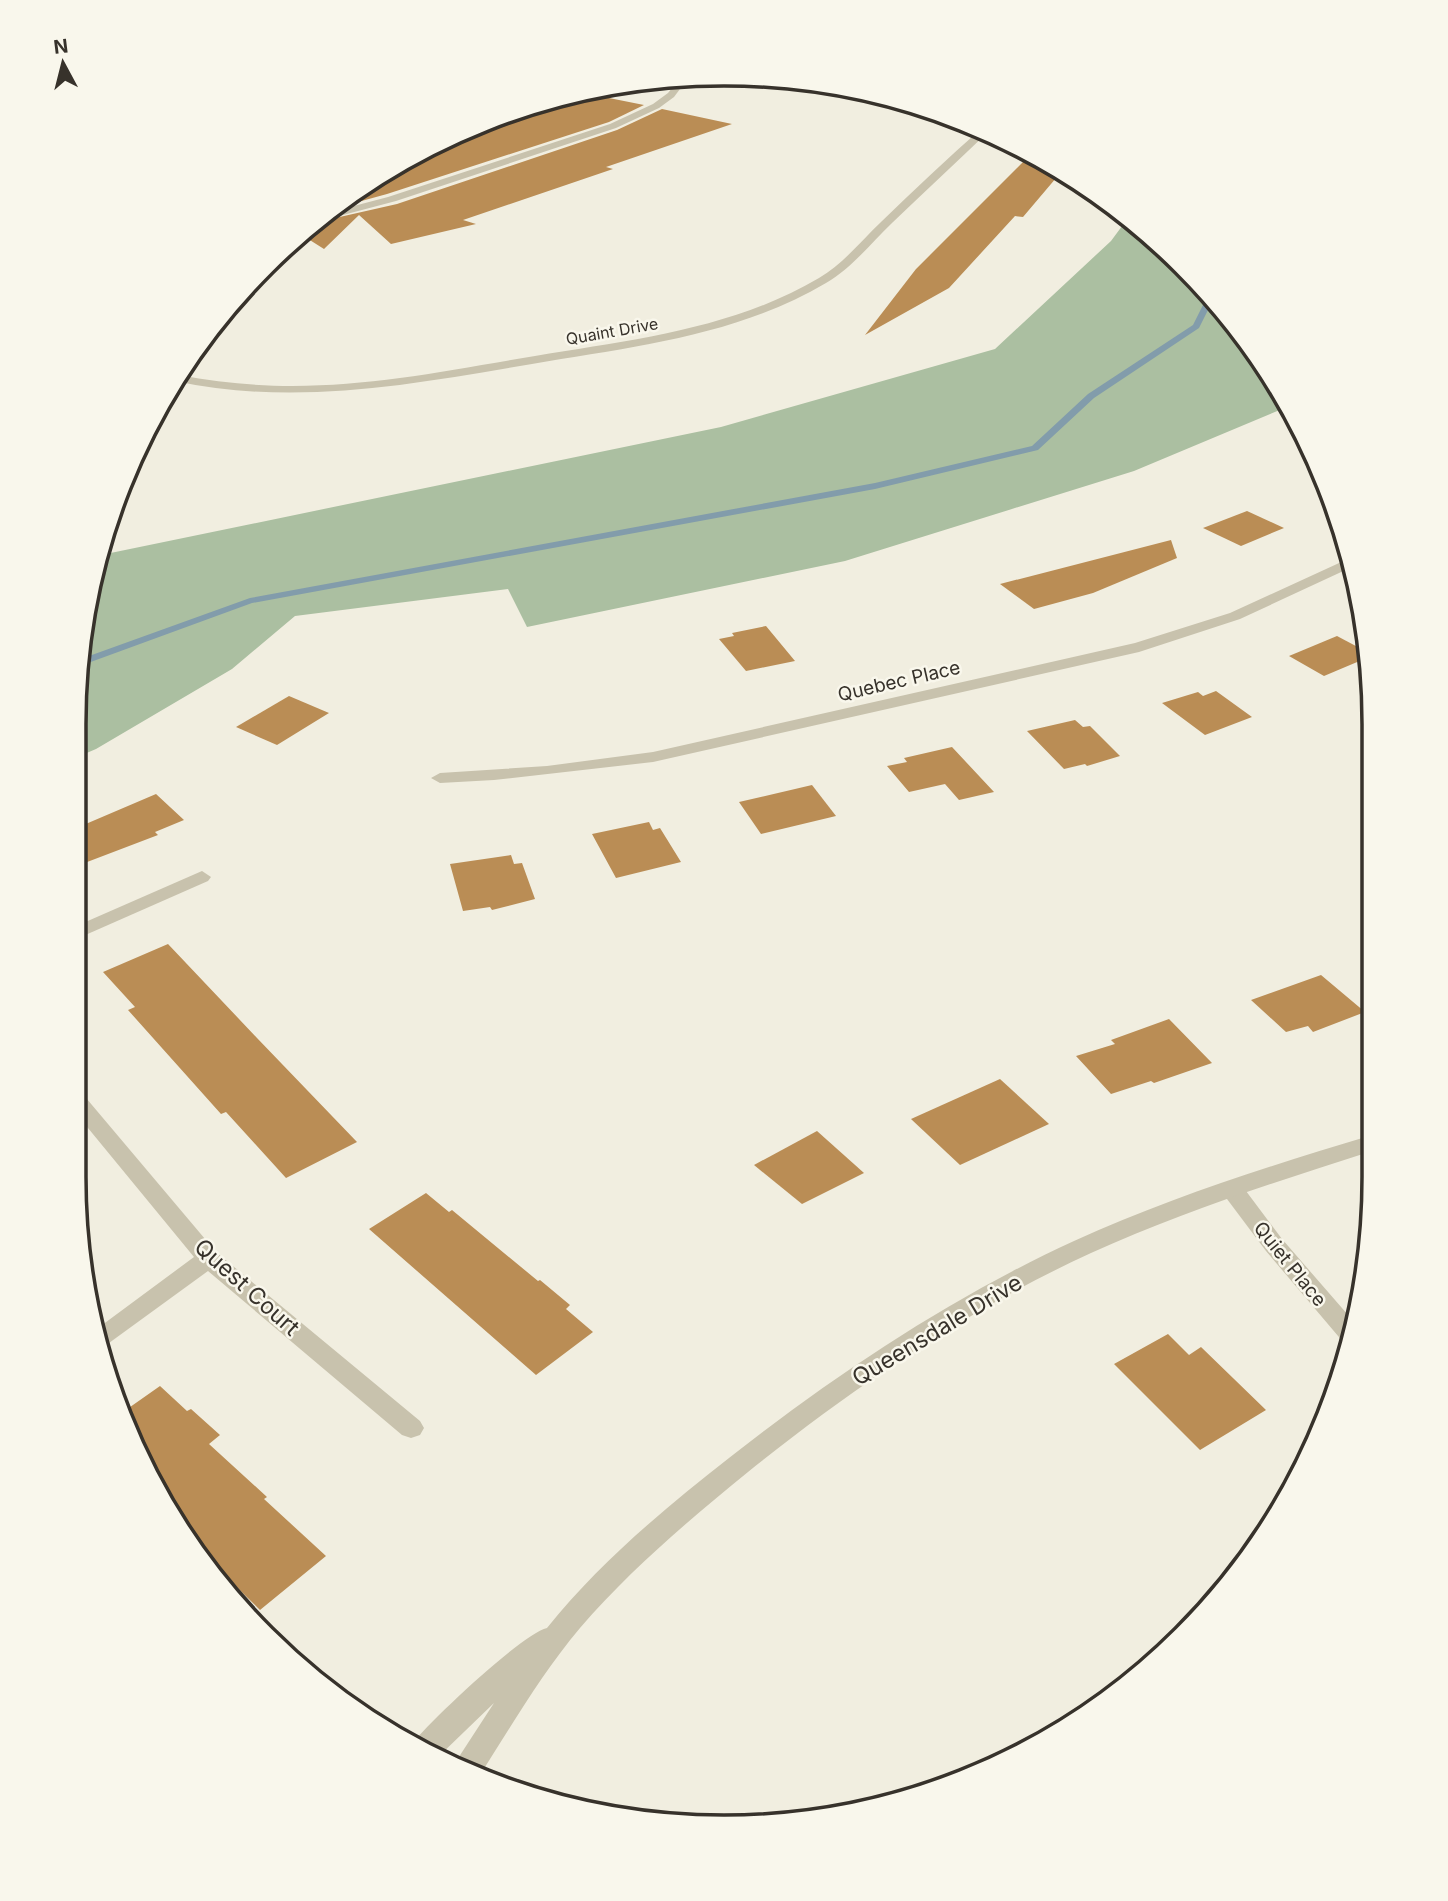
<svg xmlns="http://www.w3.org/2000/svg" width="1448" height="1901" font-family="Inter,sans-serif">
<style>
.green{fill:#abbfa1}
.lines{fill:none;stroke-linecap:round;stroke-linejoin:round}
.stream{fill:#829cab;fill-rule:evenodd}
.building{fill:#ba8d55}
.minor{fill:#c8c2ad;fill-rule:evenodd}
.tertiary{fill:#c8c2ad;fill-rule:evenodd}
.labels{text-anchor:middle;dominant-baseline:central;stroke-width:5;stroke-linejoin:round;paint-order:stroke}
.far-street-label{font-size:16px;fill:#37322b;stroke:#f9f7ec}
.street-label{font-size:19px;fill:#37322b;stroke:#f9f7ec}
.near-street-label{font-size:23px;fill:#37322b;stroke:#f9f7ec}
.rim{fill:none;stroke:#37322b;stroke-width:3.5}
</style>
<rect width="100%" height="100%" fill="#f1eee0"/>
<polygon class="green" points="1128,218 1184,264 1265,362 1287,407 1134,471 845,561 527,627 508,589 295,616 232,669 96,749 75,758 75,682 96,556 721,427 995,349 1111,241"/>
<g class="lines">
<g class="stream">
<polygon points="1158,243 1162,246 1160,248 1175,257 1185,266 1181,265 1154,250 1153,249"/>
<polygon points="1208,295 1213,300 1199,328 1094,398 1038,450 875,489 252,603 77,667 78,660 250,598 875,483 1032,446 1088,394 1193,325"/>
</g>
</g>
<g class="building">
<polygon points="584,93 644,105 609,122 387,194 336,208 362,183 452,135"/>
<polygon points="662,109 732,124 606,167 613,169 463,220 476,224 391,244 359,215 324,249 305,237 322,221 397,204 617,130"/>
<polygon points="1031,154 1062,171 1023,217 1015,216 949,288 865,335 916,269"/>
<polygon points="1247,511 1284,528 1241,546 1203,528"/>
<polygon points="1171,540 1177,558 1093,593 1034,609 1000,584"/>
<polygon points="766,626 795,661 746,671 719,639 734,636 732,633"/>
<polygon points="1337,636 1369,653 1369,657 1324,676 1289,656"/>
<polygon points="1216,691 1252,717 1205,735 1162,703 1198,692 1203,696"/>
<polygon points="289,696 329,713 277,745 236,727"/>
<polygon points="1075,720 1083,727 1090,726 1120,756 1087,766 1085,764 1064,769 1027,731"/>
<polygon points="952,747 994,792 959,800 945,784 909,792 887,766 907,762 904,758"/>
<polygon points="812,785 836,816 761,834 739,802"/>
<polygon points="156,794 184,820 155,832 158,835 74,867 74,829"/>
<polygon points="649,822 653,830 660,828 681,862 616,878 592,834"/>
<polygon points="511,855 514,864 522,863 535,899 492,910 490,907 463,911 450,864"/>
<polygon points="168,944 257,1038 357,1142 286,1178 226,1112 221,1114 128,1010 135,1007 103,972"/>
<polygon points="1321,975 1365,1012 1313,1032 1308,1026 1286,1032 1251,1000"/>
<polygon points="1169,1019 1212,1063 1154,1083 1151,1081 1111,1094 1076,1056 1115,1044 1111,1040"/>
<polygon points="1000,1079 1049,1124 960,1165 911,1119"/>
<polygon points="817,1131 864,1173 802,1204 754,1165"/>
<polygon points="426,1193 449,1212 452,1210 538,1281 540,1280 570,1305 566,1309 593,1332 536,1375 369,1229"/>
<polygon points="1168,1334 1189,1355 1201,1347 1266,1410 1200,1450 1114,1364"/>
<polygon points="160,1386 187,1411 191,1409 220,1435 209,1444 267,1497 264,1499 326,1556 260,1610 204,1555 161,1503 123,1412"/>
</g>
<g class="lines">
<g class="minor">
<polygon points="689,77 674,97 659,108 616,128 396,201 324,220 331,212 388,197 610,124 653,104 668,93 680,78"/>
<path d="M982,128L989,131C957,162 924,192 892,223C871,243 852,268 826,283C737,336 632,347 532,364C412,384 296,407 175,381L179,375C308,400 409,377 535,356C632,340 733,329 819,278C843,264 861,241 881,222C914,190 948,158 982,128Z"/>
<polygon points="1350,558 1352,567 1240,619 1139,652 653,762 494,780 440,783 431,778 440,773 547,766 653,752 1135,643 1230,613"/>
<polygon points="202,871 211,877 208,881 74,940 74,927"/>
<polygon points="74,1090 81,1092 216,1252 420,1421 424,1428 420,1435 411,1438 402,1435 208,1271 98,1351 94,1331 194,1257 74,1111"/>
<polygon points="1232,1181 1240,1183 1282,1239 1355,1323 1350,1345 1344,1343 1266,1251 1224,1195 1221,1189 1224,1183"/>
</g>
<path class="tertiary" d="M1369,1136V1152C1275,1182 1181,1212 1091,1253C967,1310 854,1387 748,1472C689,1520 630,1570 580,1628C542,1673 512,1725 480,1775L453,1766L494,1703L435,1760L412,1744C430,1721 522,1634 547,1628C599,1563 664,1509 729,1458C836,1374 950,1298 1074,1241C1169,1198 1269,1166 1369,1136Z"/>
</g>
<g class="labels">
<g class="far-street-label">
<text transform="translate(612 331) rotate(-10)">Quaint Drive</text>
</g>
<g class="street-label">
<text transform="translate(899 681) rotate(-13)">Quebec Place</text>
<text transform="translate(1290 1264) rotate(51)">Quiet Place</text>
</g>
<g class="near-street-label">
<text transform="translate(247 1287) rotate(42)">Quest Court</text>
<text transform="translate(937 1330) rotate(-31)">Queensdale Drive</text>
</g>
</g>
<path d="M0 0H1448V1901H0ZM724 86H724A638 638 0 0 1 1362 724V1177A638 638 0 0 1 724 1815H724A638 638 0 0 1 86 1177V724A638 638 0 0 1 724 86Z" fill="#f9f7ec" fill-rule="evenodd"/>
<path class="rim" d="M724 86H724A638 638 0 0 1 1362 724V1177A638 638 0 0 1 724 1815H724A638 638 0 0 1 86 1177V724A638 638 0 0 1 724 86Z"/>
<g transform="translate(63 63) rotate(353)" stroke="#f9f7ec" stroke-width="5" paint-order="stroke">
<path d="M0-5L12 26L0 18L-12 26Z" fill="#37322b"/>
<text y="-10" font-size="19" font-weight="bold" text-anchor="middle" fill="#37322b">N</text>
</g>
</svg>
